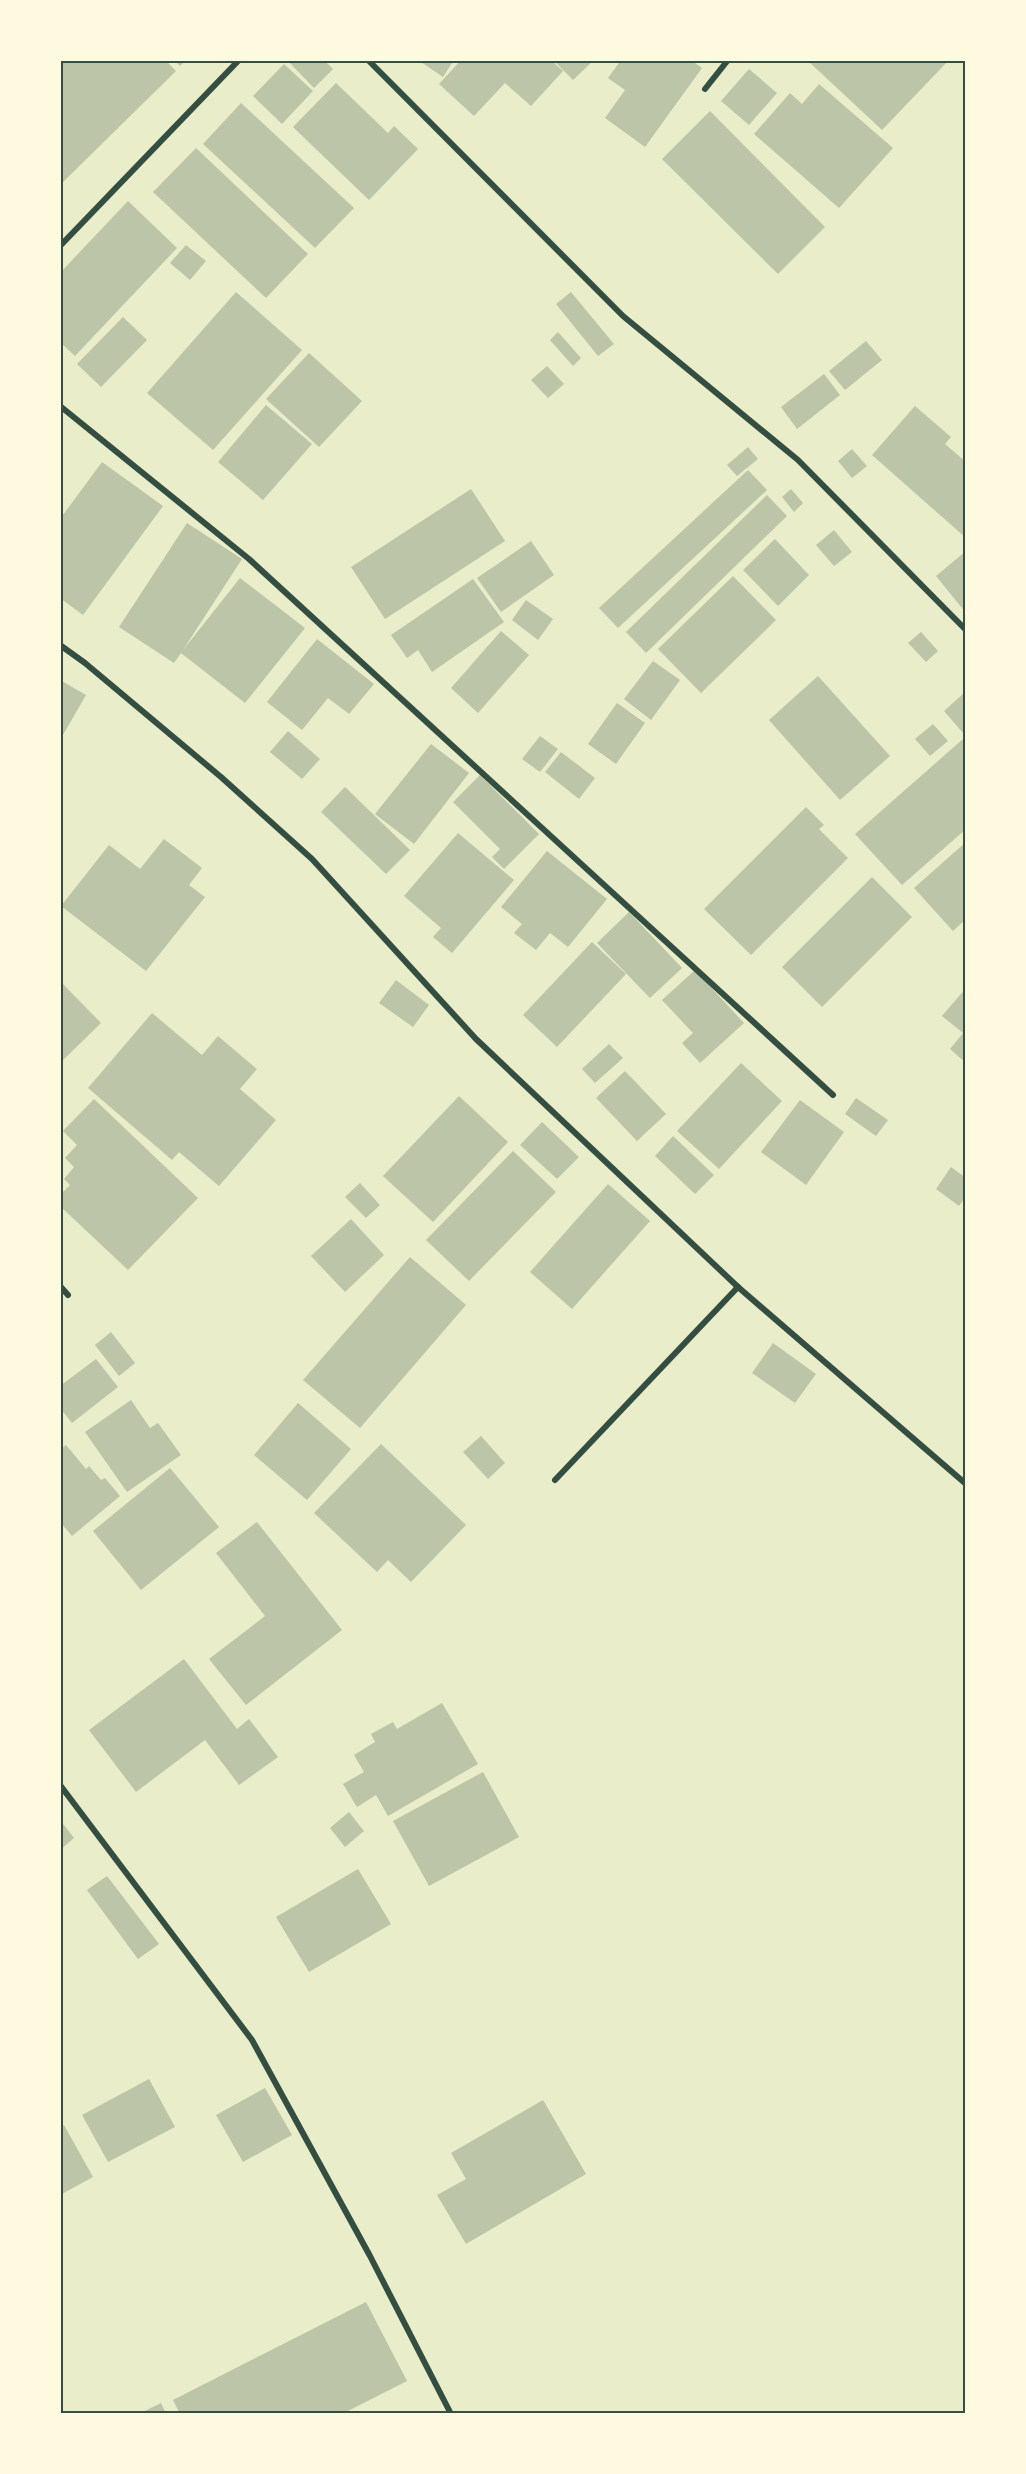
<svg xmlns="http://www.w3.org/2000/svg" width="1026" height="2474" font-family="'Varela Round',sans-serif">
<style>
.building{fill:#bcc5a7}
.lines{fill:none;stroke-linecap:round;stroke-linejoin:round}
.minor{stroke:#344e41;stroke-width:6}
.neatline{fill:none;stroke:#344e41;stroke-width:2}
</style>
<rect width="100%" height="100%" fill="#e9edc9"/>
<g class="building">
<polygon points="60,60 165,60 176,71 60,185"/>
<polygon points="174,60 186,60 180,66"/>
<polygon points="287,60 324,60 333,69 314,88"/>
<polygon points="418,60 454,60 443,77"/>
<polygon points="461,60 551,60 563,71 531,106 505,83 474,116 439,84"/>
<polygon points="553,60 594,60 573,80"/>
<polygon points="621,60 691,60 702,68 645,147 605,118 625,90 608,78"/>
<polygon points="807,60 949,60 882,130"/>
<polygon points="284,64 313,91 282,124 253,96"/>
<polygon points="749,69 777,93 749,125 721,101"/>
<polygon points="336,83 388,133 394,126 418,149 369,200 293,127"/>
<polygon points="819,84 893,148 839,208 754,134 790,93 802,104"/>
<polygon points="241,103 354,208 315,248 203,144"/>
<polygon points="710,111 825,227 778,274 662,159"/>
<polygon points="196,148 308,254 266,298 153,192"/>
<polygon points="128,201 177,248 75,356 60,342 60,273"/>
<polygon points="186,245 206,261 190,280 170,263"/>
<polygon points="236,292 302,350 213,450 147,393"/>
<polygon points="571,292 614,344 598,356 556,304"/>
<polygon points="123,317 147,340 101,387 77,364"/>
<polygon points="558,332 581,358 573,366 550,340"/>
<polygon points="866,341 882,360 845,390 829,371"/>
<polygon points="309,353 362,401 319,447 266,399"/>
<polygon points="547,366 564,384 548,398 531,380"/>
<polygon points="824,374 840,395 797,429 781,407"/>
<polygon points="266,405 312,444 263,500 218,462"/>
<polygon points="915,406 951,437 945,444 966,462 966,538 872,455"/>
<polygon points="748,447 758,459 737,476 727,465"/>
<polygon points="852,449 867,466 852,478 838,461"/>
<polygon points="102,462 163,506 83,615 60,598 60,519"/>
<polygon points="748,470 767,490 618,628 599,608"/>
<polygon points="471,489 505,541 385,619 351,567"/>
<polygon points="791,489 803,503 794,512 782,497"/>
<polygon points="767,495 787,516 646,653 626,632"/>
<polygon points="187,523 242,559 183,650 240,578 305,628 245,703 181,653 174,663 119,627"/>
<polygon points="834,530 852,552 834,566 816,545"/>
<polygon points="775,539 809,575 778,606 743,570"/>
<polygon points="531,541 554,575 501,612 477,578"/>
<polygon points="966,551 966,613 936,576"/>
<polygon points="733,576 776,620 701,693 658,649"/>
<polygon points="473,579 504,622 432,672 418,650 407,658 391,635"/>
<polygon points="526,600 553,619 538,640 512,620"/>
<polygon points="501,631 529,655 478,713 451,688"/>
<polygon points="921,632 938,651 926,662 908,643"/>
<polygon points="317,639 374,684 349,714 328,698 302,730 267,702"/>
<polygon points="653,661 680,680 651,720 624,699"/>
<polygon points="818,676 890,756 840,800 769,720"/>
<polygon points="60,680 86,695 60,740"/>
<polygon points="964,693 966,695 966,730 963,733 944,711"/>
<polygon points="617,703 645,723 616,764 588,744"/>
<polygon points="933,724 948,741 930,756 915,739"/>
<polygon points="288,731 320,759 302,779 270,752"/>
<polygon points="540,736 558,749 540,772 522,759"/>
<polygon points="963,739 966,742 966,829 902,885 855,834"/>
<polygon points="431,744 469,773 414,844 375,814"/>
<polygon points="561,752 595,778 579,799 545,772"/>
<polygon points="480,775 539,834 504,869 492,857 500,849 453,802"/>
<polygon points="345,787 410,850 386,874 321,812"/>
<polygon points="806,807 824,825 819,829 848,858 751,955 704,909"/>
<polygon points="458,833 514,880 452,953 433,937 441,928 404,896"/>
<polygon points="164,839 202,868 189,885 205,897 146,971 61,906 109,845 140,869"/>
<polygon points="966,842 966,919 953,931 914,888"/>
<polygon points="547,851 607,899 568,947 550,933 536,950 514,933 522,924 501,907"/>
<polygon points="872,877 912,917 822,1007 782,967"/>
<polygon points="629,912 682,968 650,998 597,943"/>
<polygon points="592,942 626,974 557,1047 523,1015"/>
<polygon points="695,970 744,1023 700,1063 682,1043 693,1033 662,1000"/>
<polygon points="396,980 429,1005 413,1027 379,1003"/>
<polygon points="60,981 101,1023 60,1063"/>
<polygon points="966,988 966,1063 950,1049 963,1033 942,1016"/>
<polygon points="152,1013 202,1055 218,1036 257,1069 240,1089 276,1120 219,1186 179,1152 172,1160 88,1088"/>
<polygon points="609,1044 623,1058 595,1083 582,1069"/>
<polygon points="741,1063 782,1101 719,1169 677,1131"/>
<polygon points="625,1071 666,1114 637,1141 596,1098"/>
<polygon points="459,1096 508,1142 433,1222 383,1176"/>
<polygon points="856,1098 888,1120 876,1136 845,1114"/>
<polygon points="94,1099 198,1198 128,1270 60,1206 60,1195 70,1185 64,1179 74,1167 65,1158 77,1145 63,1131"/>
<polygon points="800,1100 844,1132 806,1185 761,1152"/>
<polygon points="542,1122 579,1157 557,1179 520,1145"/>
<polygon points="673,1136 714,1175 695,1194 655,1156"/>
<polygon points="513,1151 556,1192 469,1281 426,1240"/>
<polygon points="951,1167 966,1178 966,1196 959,1206 936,1189"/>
<polygon points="360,1183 380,1205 366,1218 345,1197"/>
<polygon points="608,1184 650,1221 572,1309 530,1272"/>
<polygon points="351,1219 384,1255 345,1292 311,1256"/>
<polygon points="410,1257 466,1305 360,1428 303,1380"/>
<polygon points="111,1332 135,1363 119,1376 95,1345"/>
<polygon points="773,1343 816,1374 795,1403 752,1373"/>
<polygon points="96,1359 118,1387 72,1423 60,1408 60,1386"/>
<polygon points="131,1400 150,1428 158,1423 181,1455 127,1492 85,1432"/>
<polygon points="298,1403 351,1449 307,1500 254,1455"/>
<polygon points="481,1436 505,1463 488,1479 463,1452"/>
<polygon points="381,1444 466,1525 411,1582 388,1560 377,1572 314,1513"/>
<polygon points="66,1445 86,1469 89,1466 101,1480 105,1478 120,1496 72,1536 60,1522 60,1450"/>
<polygon points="170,1468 219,1527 141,1590 93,1531"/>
<polygon points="257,1522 342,1630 246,1705 209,1659 265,1616 216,1553"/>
<polygon points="184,1659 237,1729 249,1719 278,1757 239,1785 205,1740 136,1792 89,1730"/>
<polygon points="442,1703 478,1764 388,1816 376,1795 357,1807 343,1784 364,1772 354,1755 375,1742 371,1734 393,1722 397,1729"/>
<polygon points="483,1772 519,1837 429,1886 393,1821"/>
<polygon points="349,1812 364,1831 345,1847 330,1828"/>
<polygon points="60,1820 74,1838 60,1850"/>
<polygon points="358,1869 391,1924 309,1972 276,1917"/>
<polygon points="107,1876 159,1944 138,1959 87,1890"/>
<polygon points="149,2079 175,2127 108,2162 82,2115"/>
<polygon points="265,2088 292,2135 243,2162 216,2115"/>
<polygon points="543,2100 586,2174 466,2244 437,2195 466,2179 451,2153"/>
<polygon points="64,2125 93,2177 60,2195 60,2127"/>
<polygon points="366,2302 407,2381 342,2414 180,2414 173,2400"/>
<polygon points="161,2403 166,2414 139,2414"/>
</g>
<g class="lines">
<g class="minor">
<polyline points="368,60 623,316 798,460 966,630"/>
<polyline points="705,89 728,60"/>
<polyline points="60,246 239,60"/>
<polyline points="60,406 249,559 833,1095"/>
<polyline points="60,645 85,663 221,777 312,859 476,1039 738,1287 966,1484"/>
<polyline points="60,1286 68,1295"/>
<polyline points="555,1480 738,1287"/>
<polyline points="60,1785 252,2040 370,2256 451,2414"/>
</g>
</g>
<rect width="1026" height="2474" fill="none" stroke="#fefae0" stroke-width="123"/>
<rect x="62" y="62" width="902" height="2350" class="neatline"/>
</svg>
